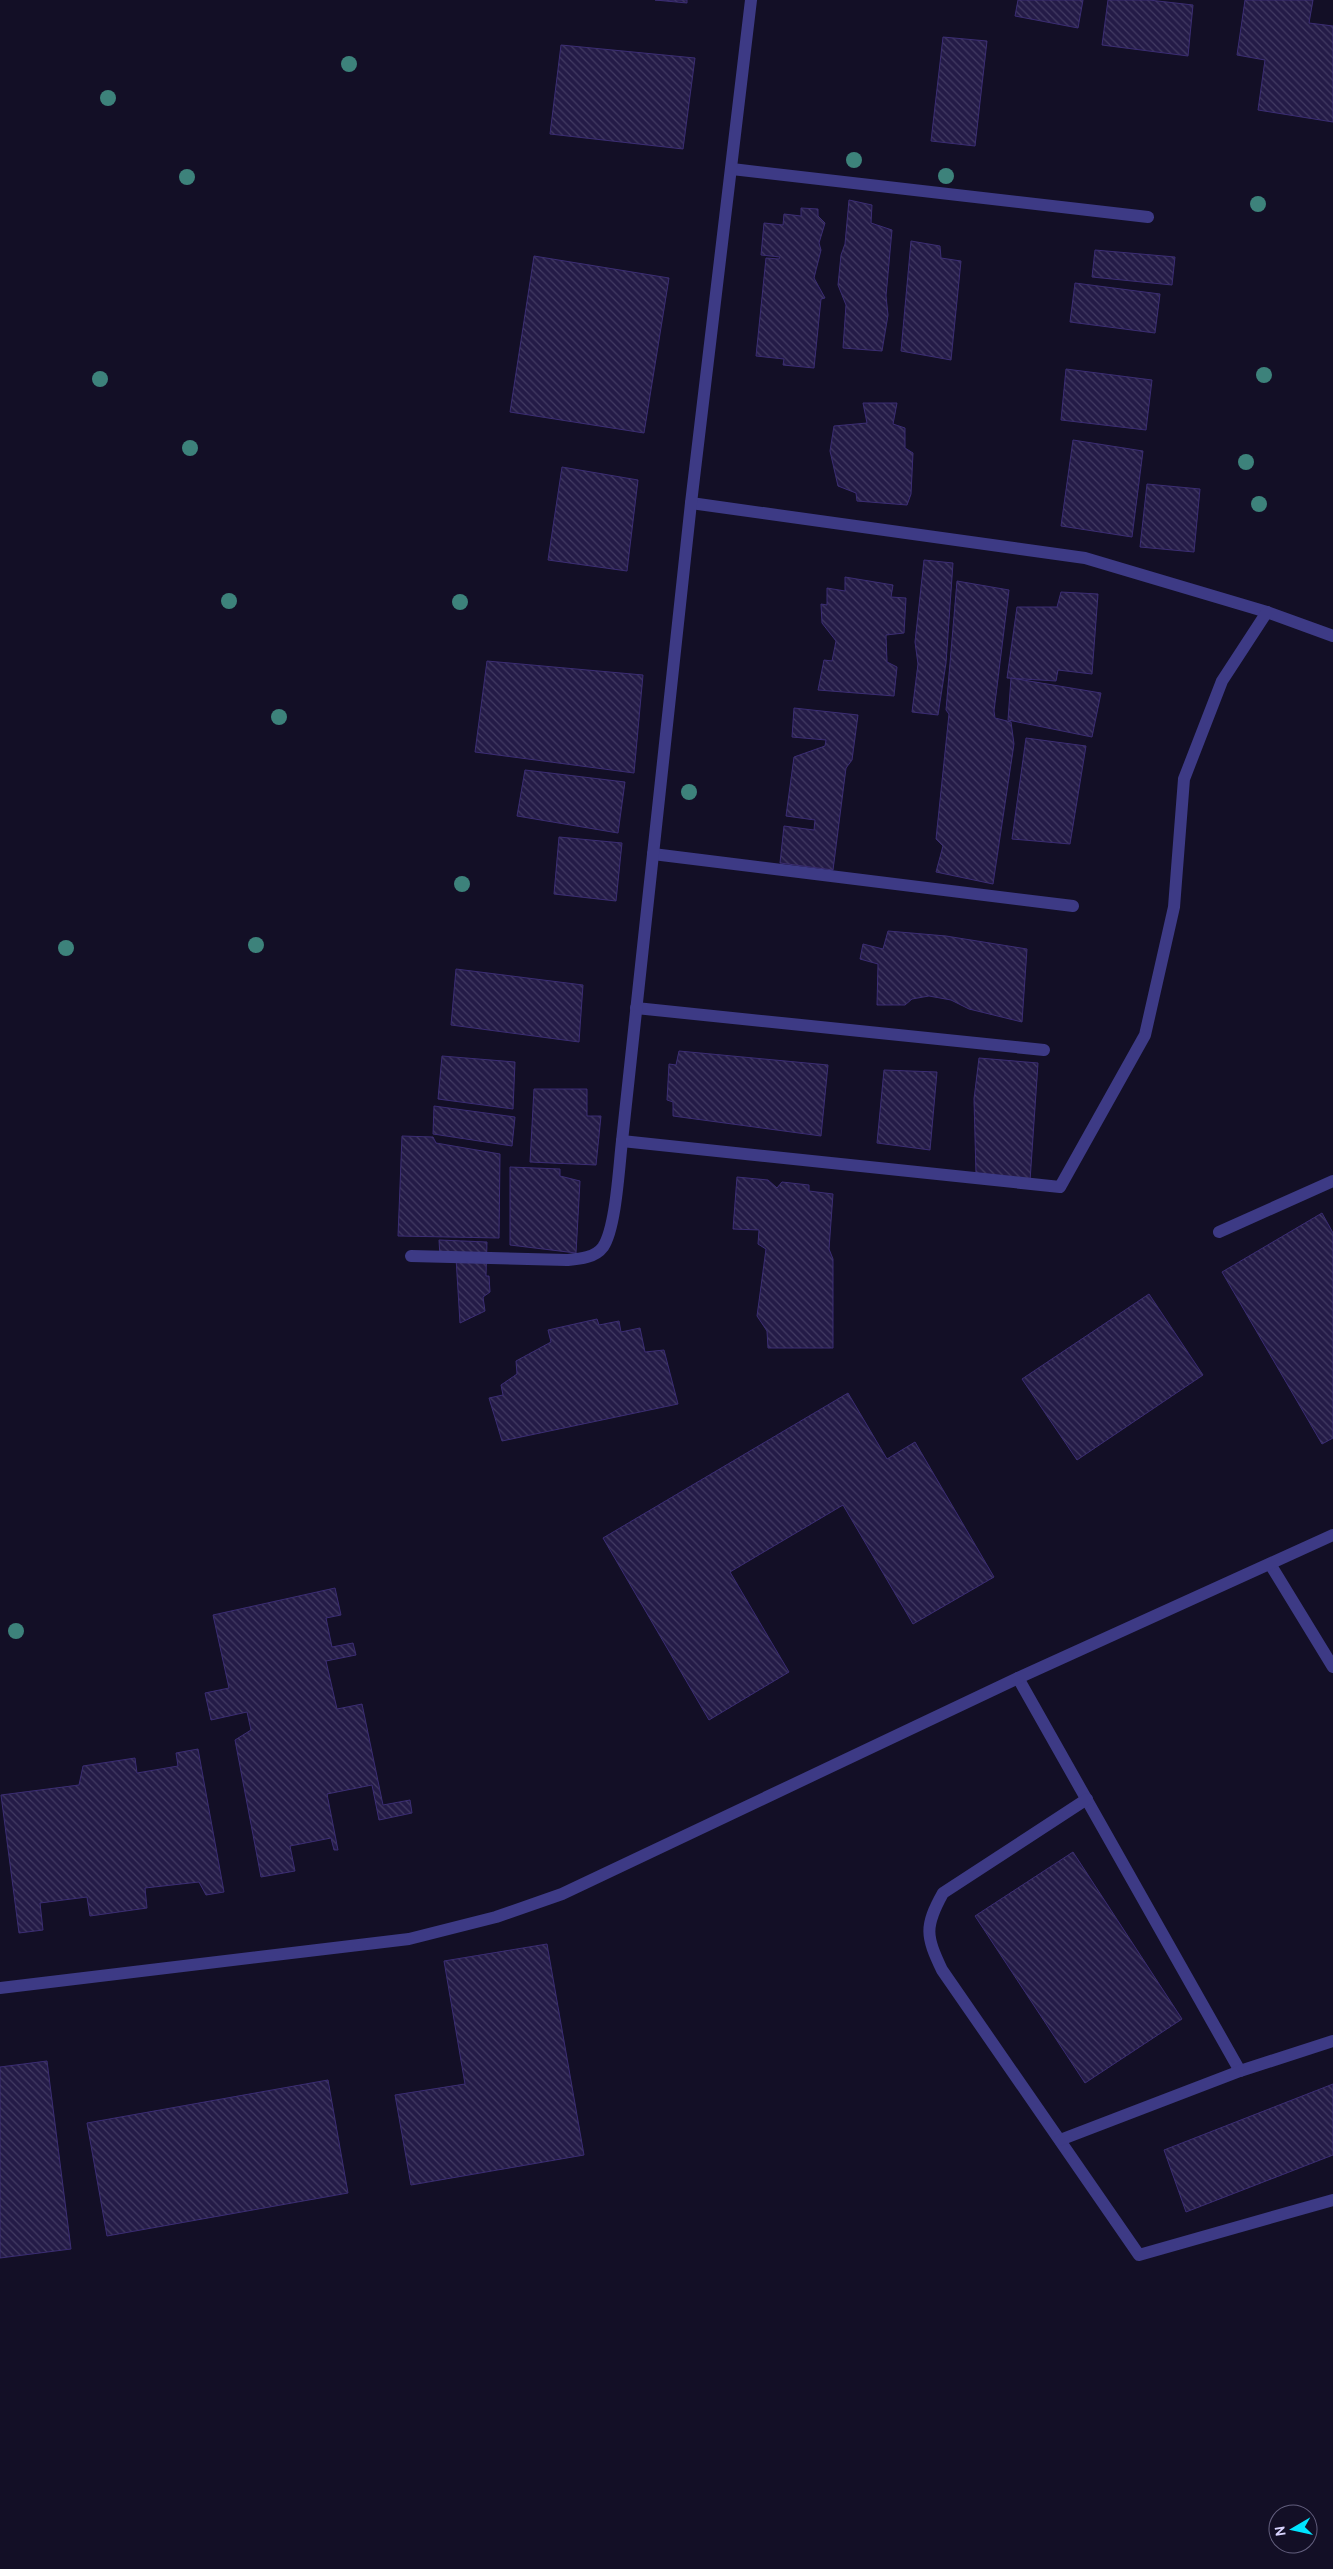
<svg xmlns="http://www.w3.org/2000/svg" width="1333" height="2569" font-family="Cabin,sans-serif">
<style>
.building{fill:url(#building-back-hatch);stroke:#3b2d73}
.lines{fill:none;stroke-linecap:round;stroke-linejoin:round}
.minor{stroke:#3d3a85;stroke-width:12}
.tree{fill:#3d827b}
</style>
<defs>
<pattern id="building-back-hatch" width="6" height="6" patternUnits="userSpaceOnUse" patternTransform="scale(1.25)"><rect width="6" height="6" fill="#241b47"/><path d="M-1 5l2 2M0 0l6 6M5-1l2 2" fill="none" stroke="#433b63"/></pattern>
</defs>
<rect width="100%" height="100%" fill="#130f26"/>
<g class="building">
<polygon points="655,0 687,0 687,3"/>
<polygon points="1018,0 1083,0 1078,28 1015,16"/>
<polygon points="1108,0 1149,0 1193,5 1188,56 1102,45"/>
<polygon points="1245,0 1313,0 1309,23 1333,26 1333,122 1258,110 1265,60 1237,55"/>
<polygon points="943,37 987,41 975,146 931,141"/>
<polygon points="561,45 695,58 683,149 550,134"/>
<polygon points="849,200 872,205 871,223 892,230 886,296 888,315 882,351 843,348 846,305 838,285 841,255 845,244"/>
<polygon points="801,208 818,209 818,216 825,223 819,243 821,250 814,278 825,298 821,299 814,368 783,365 784,359 756,356 766,258 779,259 780,257 761,255 764,223 783,225 784,214 801,216"/>
<polygon points="911,241 940,246 941,258 961,261 951,360 901,351"/>
<polygon points="1095,250 1175,257 1172,285 1092,277"/>
<polygon points="534,256 669,278 644,433 510,412"/>
<polygon points="1075,283 1160,294 1155,333 1070,322"/>
<polygon points="1066,369 1152,380 1146,430 1061,420"/>
<polygon points="863,403 897,403 893,424 905,428 905,448 913,453 911,494 907,505 857,501 856,493 838,486 830,451 834,426 867,423"/>
<polygon points="1073,440 1143,451 1132,537 1061,526"/>
<polygon points="562,467 638,480 627,571 548,560"/>
<polygon points="1147,484 1200,489 1194,552 1140,547"/>
<polygon points="924,560 953,563 946,663 938,715 912,712 918,664 915,642"/>
<polygon points="845,577 893,585 891,597 906,598 904,633 886,635 887,662 897,667 894,696 818,690 824,660 832,661 836,641 822,623 821,604 827,605 827,588 845,591"/>
<polygon points="957,581 1009,590 994,711 995,718 1011,722 1014,744 993,884 936,872 943,846 936,839 949,714 946,710"/>
<polygon points="1061,592 1098,594 1092,674 1058,670 1056,681 1007,678 1017,607 1057,607"/>
<polygon points="487,661 643,675 634,773 475,752"/>
<polygon points="1011,678 1101,693 1092,737 1008,720"/>
<polygon points="794,708 858,715 852,760 846,768 833,870 780,863 784,826 814,830 815,820 786,816 794,757 825,746 826,740 792,737"/>
<polygon points="1026,738 1086,746 1070,844 1012,839"/>
<polygon points="525,770 625,782 618,833 517,816"/>
<polygon points="559,837 622,843 616,901 554,894"/>
<polygon points="888,931 946,936 1027,949 1022,1022 969,1009 951,1000 929,996 912,999 905,1005 877,1005 878,964 860,959 863,944 883,949"/>
<polygon points="456,969 583,985 579,1042 451,1025"/>
<polygon points="679,1051 828,1065 821,1136 673,1116 673,1102 667,1100 669,1064 676,1065"/>
<polygon points="442,1056 515,1062 513,1109 438,1099"/>
<polygon points="979,1058 1038,1063 1030,1181 976,1174 974,1099"/>
<polygon points="884,1070 937,1072 930,1150 877,1143"/>
<polygon points="534,1089 587,1089 587,1116 601,1116 596,1165 530,1162"/>
<polygon points="434,1106 515,1117 512,1146 433,1134"/>
<polygon points="402,1136 433,1137 436,1143 500,1154 499,1238 398,1236"/>
<polygon points="510,1167 560,1169 560,1176 580,1181 576,1253 510,1245"/>
<polygon points="737,1177 768,1180 777,1188 782,1182 809,1185 809,1191 833,1194 829,1249 833,1259 833,1348 768,1348 767,1331 757,1316 766,1249 758,1244 759,1230 733,1229"/>
<polygon points="1322,1213 1333,1233 1333,1438 1322,1444 1222,1272"/>
<polygon points="439,1240 487,1242 486,1276 489,1276 490,1292 483,1297 485,1311 460,1323 456,1258 440,1257"/>
<polygon points="1149,1294 1203,1375 1077,1460 1022,1379"/>
<polygon points="597,1319 599,1325 619,1321 621,1332 640,1328 645,1352 664,1350 678,1404 502,1441 489,1398 503,1395 501,1385 517,1374 516,1361 551,1342 548,1330"/>
<polygon points="848,1393 887,1459 915,1442 994,1577 913,1624 843,1505 730,1572 789,1672 709,1720 603,1538"/>
<polygon points="335,1588 341,1615 326,1618 332,1647 353,1643 356,1655 326,1661 337,1709 362,1704 383,1805 410,1800 412,1813 379,1820 372,1785 327,1794 338,1850 334,1850 331,1838 290,1846 295,1871 261,1877 235,1740 251,1730 247,1712 211,1720 205,1693 229,1688 213,1615"/>
<polygon points="198,1749 224,1892 206,1895 199,1882 145,1888 147,1908 90,1916 87,1897 40,1903 43,1930 19,1933 1,1795 79,1785 83,1766 135,1758 137,1773 178,1766 176,1753"/>
<polygon points="1073,1852 1182,2019 1085,2083 975,1916"/>
<polygon points="547,1944 584,2155 411,2185 395,2095 465,2084 444,1961"/>
<polygon points="47,2061 71,2249 0,2258 0,2067"/>
<polygon points="328,2080 348,2193 107,2236 87,2123"/>
<polygon points="1333,2084 1333,2155 1186,2212 1164,2150"/>
</g>
<g class="lines">
<g class="minor">
<polyline points="732,169 1148,217"/>
<polyline points="691,503 1085,558 1267,612"/>
<polyline points="653,854 1073,906"/>
<polyline points="636,1008 1044,1050"/>
<polyline points="622,1141 1060,1187 1145,1035 1174,907 1184,779 1222,681 1267,612 1333,636"/>
<polyline points="1219,1232 1333,1181"/>
<path d="M411,1256L567,1260C579,1259 595,1258 603,1247C616,1228 619,1166 622,1141L691,503L751,0"/>
<polyline points="1270,1564 1333,1667"/>
<polyline points="1018,1678 1240,2071"/>
<path d="M1087,1799L943,1893C924,1927 926,1936 942,1970L1139,2255L1333,2200"/>
<polyline points="0,1988 409,1939 496,1917 562,1894 1018,1678 1333,1535"/>
<polyline points="1060,2140 1240,2071 1333,2041"/>
</g>
</g>
<g class="tree">
<circle cx="349" cy="64" r="8"/>
<circle cx="108" cy="98" r="8"/>
<circle cx="854" cy="160" r="8"/>
<circle cx="946" cy="176" r="8"/>
<circle cx="187" cy="177" r="8"/>
<circle cx="1258" cy="204" r="8"/>
<circle cx="1264" cy="375" r="8"/>
<circle cx="100" cy="379" r="8"/>
<circle cx="190" cy="448" r="8"/>
<circle cx="1246" cy="462" r="8"/>
<circle cx="1259" cy="504" r="8"/>
<circle cx="229" cy="601" r="8"/>
<circle cx="460" cy="602" r="8"/>
<circle cx="279" cy="717" r="8"/>
<circle cx="689" cy="792" r="8"/>
<circle cx="462" cy="884" r="8"/>
<circle cx="256" cy="945" r="8"/>
<circle cx="66" cy="948" r="8"/>
<circle cx="16" cy="1631" r="8"/>
</g>
<g transform="translate(1293 2529) rotate(261)"><circle r="24" fill="#130f26" stroke="#625e7d"/>
<path d="M0-4L9 19L0 12L-9 19Z" fill="#00e5ff"/>
<text y="-8" font-size="14" font-weight="bold" text-anchor="middle" fill="#d9d4ff">N</text>
</g>
</svg>
